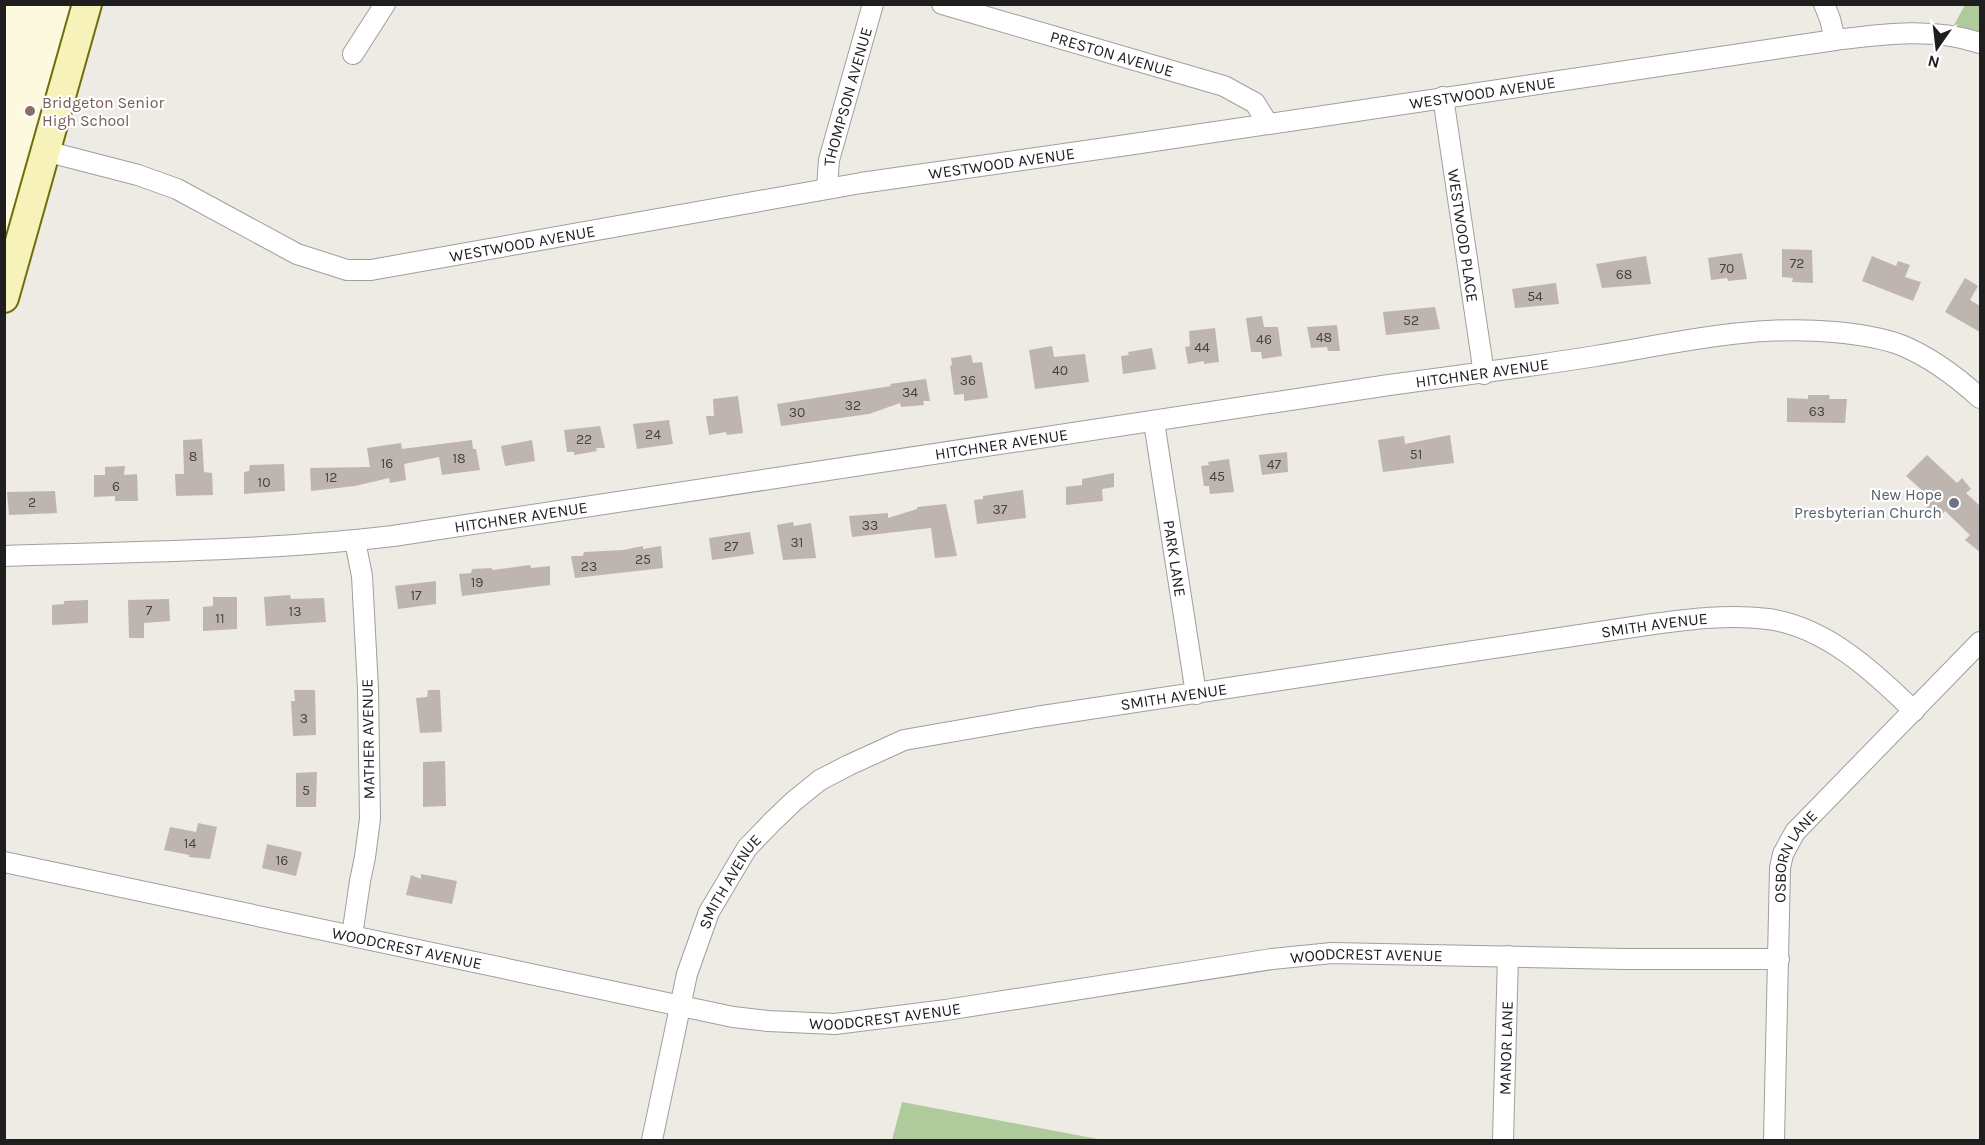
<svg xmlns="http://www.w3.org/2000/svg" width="1985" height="1145" font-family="Karla,sans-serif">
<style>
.education{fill:#fdf9de}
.forest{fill:#afcb9b}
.building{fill:#beb5b1}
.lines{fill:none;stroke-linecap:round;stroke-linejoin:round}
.minor-casing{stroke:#9f9f9f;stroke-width:22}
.secondary-casing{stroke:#6f6e0b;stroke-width:32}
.minor{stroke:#fff;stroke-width:20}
.secondary{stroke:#f6f2ba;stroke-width:28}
.education-dot{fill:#8d6e63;stroke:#fff;stroke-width:2}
.worship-dot{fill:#6b7280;stroke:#fff;stroke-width:2}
.labels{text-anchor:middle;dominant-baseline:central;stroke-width:4.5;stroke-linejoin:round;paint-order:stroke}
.number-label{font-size:14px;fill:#464443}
.street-label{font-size:16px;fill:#1e1e1e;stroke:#fff}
.education-label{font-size:16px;fill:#785e54;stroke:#fff;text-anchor:start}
.worship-label{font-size:16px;fill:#5b616d;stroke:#fff;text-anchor:end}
</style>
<rect width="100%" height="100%" fill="#eeeae4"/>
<polygon class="education" points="4,5 87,5 4,278"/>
<g class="forest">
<polygon points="1965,5 1980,5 1980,46 1949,34"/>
<polygon points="902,1102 1103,1140 892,1140"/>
</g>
<g class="building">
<polygon points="1782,249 1812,250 1813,283 1792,282 1793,278 1782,277"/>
<polygon points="1742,253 1747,279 1728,281 1727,278 1711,280 1708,258"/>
<polygon points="1646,256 1651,284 1602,288 1596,264"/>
<polygon points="1872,256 1896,266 1898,261 1910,265 1905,277 1921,282 1913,301 1862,281"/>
<polygon points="1965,278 1978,286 1970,300 1980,306 1980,332 1945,312"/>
<polygon points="1556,283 1559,304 1515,308 1512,289"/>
<polygon points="1435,307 1440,329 1386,335 1383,312"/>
<polygon points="1262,316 1264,327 1278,327 1282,356 1262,359 1261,352 1251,352 1246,318"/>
<polygon points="1337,325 1340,351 1328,351 1327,347 1311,348 1307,327"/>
<polygon points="1215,328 1219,362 1204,364 1204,361 1188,364 1185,347 1190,346 1189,331"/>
<polygon points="1052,346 1054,357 1085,354 1089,382 1035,389 1029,350"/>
<polygon points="1152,348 1156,369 1123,374 1121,356 1129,355 1128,352"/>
<polygon points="971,355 973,363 982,362 988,398 964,401 964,394 954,395 950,366 952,365 951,358"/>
<polygon points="926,379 930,401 923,401 924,405 901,407 900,403 869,414 781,426 777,404 891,386 890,384"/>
<polygon points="1808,395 1830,395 1829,399 1847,399 1845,423 1787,422 1787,398 1808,399"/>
<polygon points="738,396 743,433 727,435 726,432 709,435 706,416 714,416 713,399"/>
<polygon points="669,420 673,444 637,449 633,424"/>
<polygon points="600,426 605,448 596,448 597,451 574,455 574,452 567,452 564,430"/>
<polygon points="1450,435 1454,463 1383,472 1378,440 1404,436 1405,444"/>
<polygon points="202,439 204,472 212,473 213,495 176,496 175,474 184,474 183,440"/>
<polygon points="472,440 473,449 476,449 480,470 442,475 439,457 404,464 406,480 390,483 389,478 355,486 311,491 310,468 370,467 367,448 401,443 402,449"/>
<polygon points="532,440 535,461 505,466 501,446"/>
<polygon points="1287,452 1288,472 1262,475 1259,455"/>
<polygon points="1927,455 1957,483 1962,478 1971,489 1966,493 1980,506 1980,552 1965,540 1970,535 1945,511 1937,520 1925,509 1933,500 1906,476"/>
<polygon points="1229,459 1234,492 1210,494 1209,486 1204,486 1201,466 1209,465 1208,462"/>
<polygon points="284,464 285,491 244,494 244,472 249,471 250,465"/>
<polygon points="125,466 124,475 137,474 138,501 115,501 115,496 94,497 94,475 105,475 105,467"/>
<polygon points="1114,473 1114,487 1102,489 1103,501 1066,505 1066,487 1082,485 1082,479"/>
<polygon points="1023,490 1026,518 977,524 974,500 983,499 983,496"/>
<polygon points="55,491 57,513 9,515 7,492"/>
<polygon points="946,504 957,556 935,558 931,528 852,537 849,516 888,513 888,518 917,509 917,507"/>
<polygon points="793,522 794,526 811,523 816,558 783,560 777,525"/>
<polygon points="750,532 754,554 712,560 709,538"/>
<polygon points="643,546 643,549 661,546 663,568 575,578 571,556 583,556 584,552 623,550"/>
<polygon points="530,565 531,568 550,566 550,585 462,596 459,574 471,573 472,569 492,568 492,570"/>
<polygon points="436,581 436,604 398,609 395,586"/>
<polygon points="290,595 291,599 324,598 326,622 266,626 264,597"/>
<polygon points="213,597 237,597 237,629 203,631 203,607 213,606"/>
<polygon points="169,599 170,621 144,623 144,638 129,638 128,600"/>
<polygon points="88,600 88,623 52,625 52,605 64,604 64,601"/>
<polygon points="294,690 315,690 316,735 293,736 291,701 295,701"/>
<polygon points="428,690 440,690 442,732 420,733 416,698 427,697"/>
<polygon points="445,761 446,806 423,807 423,762"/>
<polygon points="317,772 316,807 296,807 296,773"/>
<polygon points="198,823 217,827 210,859 189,857 189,855 164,850 170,827 196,832"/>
<polygon points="267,844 302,852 296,876 262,868"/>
<polygon points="421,874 457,881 452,904 406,895 411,875 421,879"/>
</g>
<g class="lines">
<g class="minor-casing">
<g id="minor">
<path id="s1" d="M942,4L1224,86L1255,103L1268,124"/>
<polyline points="1824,4 1830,19 1835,40"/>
<polyline points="353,54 385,4"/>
<path id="s2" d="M1443,97L1484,374"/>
<path id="s3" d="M45,151L138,175L177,189L297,254L347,270H371L861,183L1127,145L1835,40C1883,34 1933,27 1980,43"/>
<path id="s4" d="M827,188L829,160L873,4"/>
<path id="s5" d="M1154,422L1196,694"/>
<path id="s6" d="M4,556C133,552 265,551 393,536L1389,385C1458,376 1527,367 1596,356C1675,343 1754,324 1834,332C1856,334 1880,337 1901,345C1930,357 1957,377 1980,398"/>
<path id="s7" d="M4,862L733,1017L768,1021L835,1024L946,1010L1272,959L1332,953L1624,959H1779"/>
<polyline points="352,936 360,881 365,857 370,819 368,689 362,576 355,541"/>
<path id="s8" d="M652,1140L687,974L709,912L747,848L772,822L794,801L820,780L849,765L904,740L1036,717L1653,624C1691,619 1729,614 1768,619C1826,627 1874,672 1914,711"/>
<path id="s9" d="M1503,1140L1508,956"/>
<path id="s10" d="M1774,1140L1780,868L1783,854L1795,832L1980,642"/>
</g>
</g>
<g class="secondary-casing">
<polyline id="secondary" points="4,298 87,4"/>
</g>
<use href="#minor" class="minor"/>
<use href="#secondary" class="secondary"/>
</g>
<circle class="education-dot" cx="30" cy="111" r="6"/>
<circle class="worship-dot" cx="1954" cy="503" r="6"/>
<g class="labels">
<g class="number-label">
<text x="1797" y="263">72</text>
<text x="1727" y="268">70</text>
<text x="1624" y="274">68</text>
<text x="1535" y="296">54</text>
<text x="1411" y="320">52</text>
<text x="1324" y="337">48</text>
<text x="1264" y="339">46</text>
<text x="1202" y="347">44</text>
<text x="1060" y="370">40</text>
<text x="968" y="380">36</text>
<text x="910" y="392">34</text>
<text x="853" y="405">32</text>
<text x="1817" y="411">63</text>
<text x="797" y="412">30</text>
<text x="653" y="434">24</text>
<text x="584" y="439">22</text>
<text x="1416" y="454">51</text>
<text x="193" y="456">8</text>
<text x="459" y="458">18</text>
<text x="387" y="463">16</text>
<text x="1274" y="464">47</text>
<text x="1217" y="476">45</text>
<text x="331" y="477">12</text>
<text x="264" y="482">10</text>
<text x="116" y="486">6</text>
<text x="32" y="502">2</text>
<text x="1000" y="509">37</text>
<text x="870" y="525">33</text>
<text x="797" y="542">31</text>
<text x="731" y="546">27</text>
<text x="643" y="559">25</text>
<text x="589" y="566">23</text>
<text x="477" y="582">19</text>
<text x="416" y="595">17</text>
<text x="149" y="610">7</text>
<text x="295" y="611">13</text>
<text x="220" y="618">11</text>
<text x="304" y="718">3</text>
<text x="306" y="790">5</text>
<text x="190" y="843">14</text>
<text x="282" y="860">16</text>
</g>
<g class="street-label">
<text stroke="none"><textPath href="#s1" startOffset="177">PRESTON AVENUE</textPath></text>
<text stroke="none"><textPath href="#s3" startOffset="1476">WESTWOOD AVENUE</textPath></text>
<text stroke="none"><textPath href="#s4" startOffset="94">THOMPSON AVENUE</textPath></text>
<text stroke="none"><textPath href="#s3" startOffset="990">WESTWOOD AVENUE</textPath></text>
<text stroke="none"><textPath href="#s2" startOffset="140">WESTWOOD PLACE</textPath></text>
<text stroke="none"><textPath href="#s3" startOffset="504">WESTWOOD AVENUE</textPath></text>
<text stroke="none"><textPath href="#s6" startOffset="1491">HITCHNER AVENUE</textPath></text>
<text stroke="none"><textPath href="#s6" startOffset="1005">HITCHNER AVENUE</textPath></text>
<text stroke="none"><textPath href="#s6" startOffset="519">HITCHNER AVENUE</textPath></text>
<text stroke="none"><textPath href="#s5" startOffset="138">PARK LANE</textPath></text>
<text stroke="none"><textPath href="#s8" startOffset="1262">SMITH AVENUE</textPath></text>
<text stroke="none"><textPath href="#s8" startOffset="776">SMITH AVENUE</textPath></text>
<text transform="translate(368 739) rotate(-91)">MATHER AVENUE</text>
<text stroke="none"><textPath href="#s10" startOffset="288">OSBORN LANE</textPath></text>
<text stroke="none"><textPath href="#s8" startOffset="272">SMITH AVENUE</textPath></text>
<text stroke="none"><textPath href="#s7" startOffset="412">WOODCREST AVENUE</textPath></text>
<text stroke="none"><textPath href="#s7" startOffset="1384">WOODCREST AVENUE</textPath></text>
<text stroke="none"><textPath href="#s7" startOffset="898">WOODCREST AVENUE</textPath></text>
<text stroke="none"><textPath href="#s9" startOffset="92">MANOR LANE</textPath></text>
</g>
<g class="education-label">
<text x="42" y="102">Bridgeton Senior<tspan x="42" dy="18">High School</tspan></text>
</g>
<g class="worship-label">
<text x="1942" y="494">New Hope<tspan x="1942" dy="18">Presbyterian Church</tspan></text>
</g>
</g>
<rect width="1985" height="1145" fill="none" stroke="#1e1e1e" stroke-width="12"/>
<g transform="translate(1937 48) rotate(194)" stroke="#ffffff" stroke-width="4.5" paint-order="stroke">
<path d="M0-4.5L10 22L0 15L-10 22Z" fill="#1e1e1e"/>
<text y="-9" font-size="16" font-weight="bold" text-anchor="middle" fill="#1e1e1e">N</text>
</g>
</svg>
